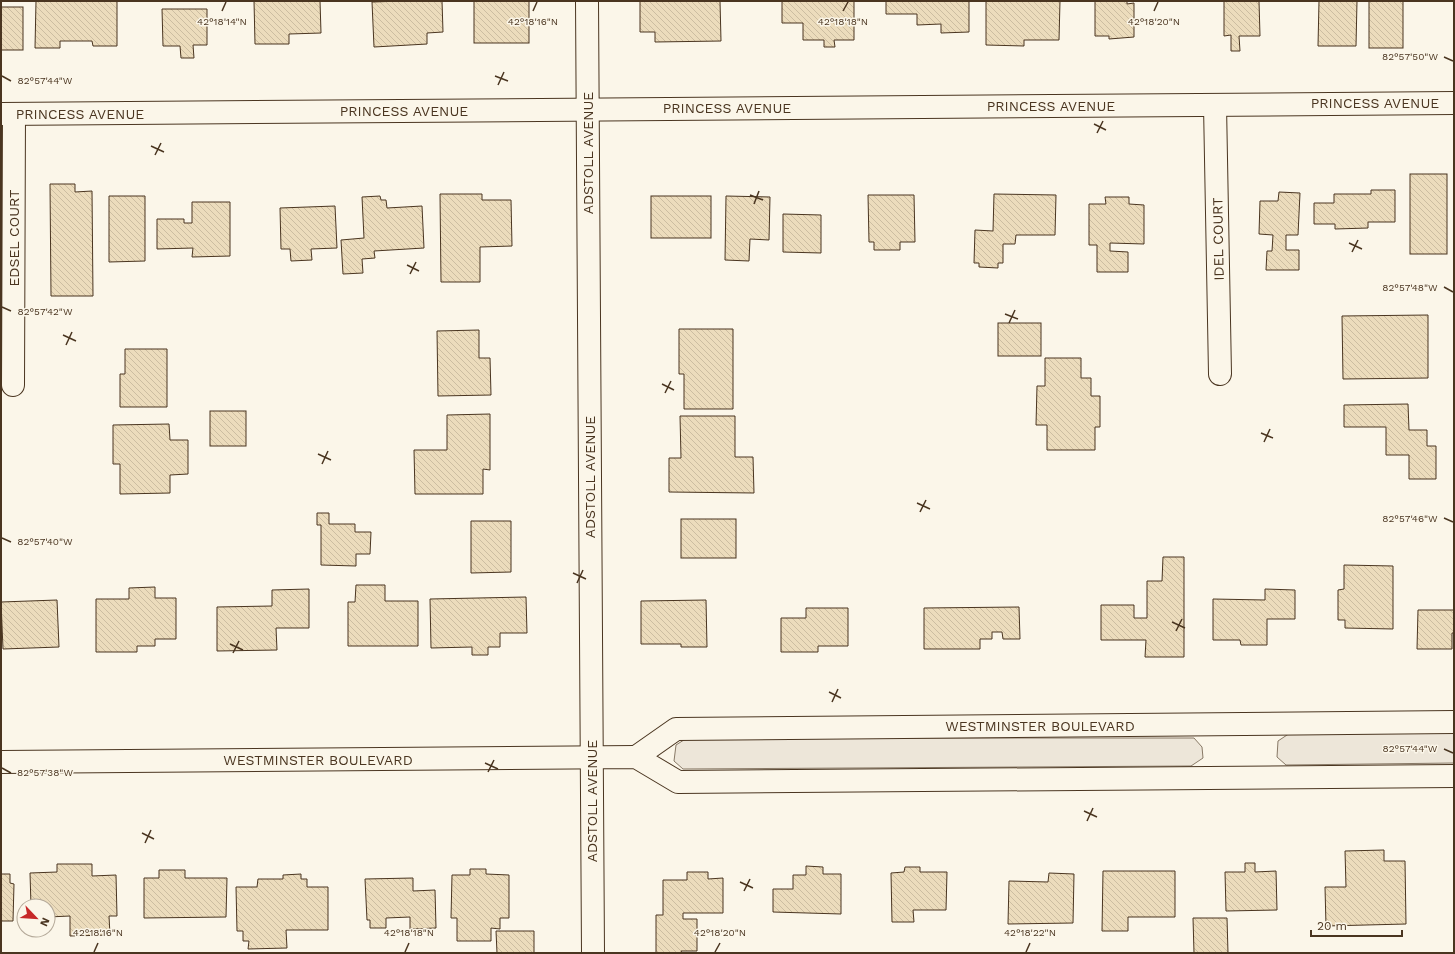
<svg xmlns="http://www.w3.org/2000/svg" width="1455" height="954" font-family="'Work Sans',sans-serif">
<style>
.green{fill:#ede6d9;stroke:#887966}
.building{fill:url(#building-back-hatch);stroke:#4a3520}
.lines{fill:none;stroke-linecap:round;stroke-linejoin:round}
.minor-casing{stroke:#4a3520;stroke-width:24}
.minor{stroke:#fbf6e9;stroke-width:22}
.ticks{fill:none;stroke:#4a3520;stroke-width:1.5}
.labels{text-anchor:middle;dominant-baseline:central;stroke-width:3;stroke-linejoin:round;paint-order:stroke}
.street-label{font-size:14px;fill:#4a3520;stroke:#fbf6e9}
.ticks-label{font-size:10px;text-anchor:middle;fill:#4a3520;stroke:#fbf6e9;stroke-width:3;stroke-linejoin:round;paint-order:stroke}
</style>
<defs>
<pattern id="building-back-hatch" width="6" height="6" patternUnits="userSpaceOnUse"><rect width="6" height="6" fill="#ecdcbc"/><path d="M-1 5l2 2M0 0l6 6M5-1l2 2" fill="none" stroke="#ccbda1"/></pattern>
</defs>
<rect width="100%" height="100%" fill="#fbf6e9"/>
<g class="green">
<polygon points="1290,733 1454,733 1454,763 1286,765 1277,757 1278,741"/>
<polygon points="687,738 1194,738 1202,747 1203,758 1191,766 683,769 674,761 676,745"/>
</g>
<g class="building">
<polygon points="36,1 117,1 117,46 93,46 92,41 60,41 60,48 35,48"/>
<polygon points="254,1 320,1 321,33 289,34 289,44 255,44"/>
<polygon points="402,1 442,1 443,32 427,33 427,44 374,47 372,2"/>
<rect x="474" y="1" width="55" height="42"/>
<polygon points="640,1 720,1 721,41 655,42 655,32 640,32"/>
<polygon points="782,1 854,1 854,40 834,40 835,47 824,47 824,40 803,40 803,23 782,23"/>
<polygon points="886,1 969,1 969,32 941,33 941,24 917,25 917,14 886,14"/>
<polygon points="986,1 1060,1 1059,40 1024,40 1024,46 986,45"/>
<polygon points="1095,1 1127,1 1127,4 1134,3 1134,37 1109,39 1109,36 1095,36"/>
<polygon points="1224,1 1259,1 1260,36 1239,36 1240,51 1231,51 1231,35 1224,36"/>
<polygon points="1319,1 1357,1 1356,46 1318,46"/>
<rect x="1369" y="1" width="34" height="47"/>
<rect x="1" y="7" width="22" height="43"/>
<polygon points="162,9 207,9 207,45 193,45 194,58 181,58 180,46 163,46"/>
<rect x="1410" y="174" width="37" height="80"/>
<polygon points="50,184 75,184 75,192 92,191 93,296 51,296"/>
<polygon points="1371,190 1395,190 1395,222 1368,222 1368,228 1335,229 1335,224 1314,224 1314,203 1334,203 1334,194 1371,194"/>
<polygon points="1279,192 1300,193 1298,235 1286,235 1286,250 1299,250 1299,270 1266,270 1267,251 1272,251 1273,235 1259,234 1260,201 1278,201"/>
<polygon points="440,194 482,194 482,200 511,200 512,246 480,247 480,282 441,282"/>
<polygon points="994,194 1056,195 1055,235 1016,235 1015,244 1003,244 1003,263 998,263 998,268 979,267 979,263 974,263 975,230 993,231"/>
<polygon points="868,195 914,195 915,242 900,242 900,250 874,250 874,242 869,242"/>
<polygon points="109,196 145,196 145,261 109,262"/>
<polygon points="380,196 381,200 386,200 387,208 422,206 424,248 374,251 375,258 362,259 363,273 343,274 341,240 364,238 362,197"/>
<rect x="651" y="196" width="60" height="42"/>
<polygon points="726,196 770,197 769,240 750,239 749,261 725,260"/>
<polygon points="1105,197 1129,197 1129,204 1144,205 1144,244 1110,243 1110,251 1128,252 1128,272 1097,272 1097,245 1089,245 1089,204 1106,204"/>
<polygon points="192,202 230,202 230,256 192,257 193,248 157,249 157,219 184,219 184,223 192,223"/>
<polygon points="335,206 337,248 311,249 312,260 291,261 290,249 281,249 280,208"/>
<polygon points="783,214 821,215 821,253 783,252"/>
<polygon points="1428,315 1428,378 1343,379 1342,316"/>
<rect x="998" y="323" width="43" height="33"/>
<polygon points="679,329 733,329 733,409 684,409 684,374 679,374"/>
<polygon points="479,330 479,358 490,358 491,395 438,396 437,331"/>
<polygon points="125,349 167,349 167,407 120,407 120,374 125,374"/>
<polygon points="1045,358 1081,358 1081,378 1091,378 1091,396 1100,396 1100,427 1095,427 1095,450 1047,450 1047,425 1036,425 1037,386 1045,386"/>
<polygon points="1408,404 1409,430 1427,430 1427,446 1436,446 1436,479 1409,479 1409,455 1386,455 1386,427 1344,427 1344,405"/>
<rect x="210" y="411" width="36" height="35"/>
<polygon points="490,414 490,470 483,469 483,494 415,494 414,450 447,450 447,415"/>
<polygon points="680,416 735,416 735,457 753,457 754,493 669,492 669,458 681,458"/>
<polygon points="169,424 170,440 188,440 188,474 170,475 170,493 120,494 120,464 113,464 113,425"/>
<polygon points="317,513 329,513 329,524 355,524 355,532 371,532 370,554 356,554 356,566 321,565 321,525 317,525"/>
<rect x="681" y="519" width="55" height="39"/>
<polygon points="471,521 511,521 511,572 471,573"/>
<polygon points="1163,557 1184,557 1184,657 1145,657 1146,640 1101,640 1101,605 1134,605 1134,618 1147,618 1147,581 1162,581"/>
<polygon points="1344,565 1393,566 1393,629 1345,628 1345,620 1338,620 1338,590 1344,589"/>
<polygon points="356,585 385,585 385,601 418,601 418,646 348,646 348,602 355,602"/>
<polygon points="155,587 155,598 176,598 176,639 155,639 155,646 137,646 137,652 96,652 96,599 129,599 129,588"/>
<polygon points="309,589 309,628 276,628 277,650 217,651 217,607 272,606 272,590"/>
<polygon points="1265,589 1295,590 1295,619 1267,619 1267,645 1241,645 1240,640 1213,640 1213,599 1265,600"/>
<polygon points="526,597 527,633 500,633 500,647 488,647 488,655 472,655 472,647 431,648 430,599"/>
<polygon points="57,600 59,647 3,649 1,602"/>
<polygon points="706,600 707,647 681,647 681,644 641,644 641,601"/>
<polygon points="1019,607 1020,639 1003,639 1002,632 992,632 992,639 980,639 980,649 924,649 924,608"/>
<polygon points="806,608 848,608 848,646 818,646 818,652 781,652 781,618 806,618"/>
<polygon points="1418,610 1454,610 1454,633 1452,633 1452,649 1417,649"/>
<polygon points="1384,850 1384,861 1405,861 1406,924 1326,926 1325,887 1346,887 1345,851"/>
<polygon points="1245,863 1255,863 1255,872 1276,871 1277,910 1226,911 1225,872 1245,872"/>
<polygon points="57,864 92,864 92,876 116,875 117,916 109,916 110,935 70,936 70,916 48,917 48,906 31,906 30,873 57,872"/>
<polygon points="806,866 823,867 823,874 841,874 841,914 773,912 773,889 793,889 793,875 806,875"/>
<polygon points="905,867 920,867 920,872 947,872 946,910 913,910 914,922 892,922 891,873 904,872"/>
<polygon points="470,869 486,869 486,874 509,875 509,918 500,918 500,929 491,928 491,941 457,941 457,918 451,918 452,875 470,875"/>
<polygon points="159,870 185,870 185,878 227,878 226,917 144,918 144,878 159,878"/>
<polygon points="1103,871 1175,871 1175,917 1128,917 1128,931 1102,931"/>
<polygon points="687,872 708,872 708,879 723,878 723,913 683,913 683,919 697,919 697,951 681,951 682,953 656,953 656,915 663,915 663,880 687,880"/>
<polygon points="1049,873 1074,874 1073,923 1008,924 1009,881 1048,882"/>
<polygon points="1,874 10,874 10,883 14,884 13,921 1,921"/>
<polygon points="301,874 301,879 307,879 307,887 328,887 328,930 286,930 287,948 248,949 249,941 243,941 243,931 237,931 236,887 257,887 258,879 283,879 283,875"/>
<polygon points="413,878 413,891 435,890 436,928 410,929 410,917 386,918 386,928 370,928 370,920 367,920 365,879"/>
<polygon points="1193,918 1227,918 1228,953 1194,953"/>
<polygon points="496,931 534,931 534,953 497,953"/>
</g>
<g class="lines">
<g class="minor-casing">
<g id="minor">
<polyline points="587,1 593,953"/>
<polyline points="1215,105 1220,374"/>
<polyline points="1,114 1454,103"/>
<polyline points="13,385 14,114"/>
<polyline points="636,757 676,729 1454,722"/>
<polyline points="1,762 636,757 678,782 1454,776"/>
</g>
</g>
<use href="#minor" class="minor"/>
</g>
<path class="ticks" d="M222,11L226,2M533,11L537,2M843,11L848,2M1154,11L1158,2M1444,57L1453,61M2,76L11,81M495,76L508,81M498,85L504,72M1094,124L1106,130M1097,133L1103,121M151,146L164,152M155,155L161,143M750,195L763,200M754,204L759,191M1349,243L1362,249M1352,252L1358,240M407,265L419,271M410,274L416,262M1444,287L1453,292M2,307L11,311M1005,314L1018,319M1009,323L1015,310M63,335L76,341M66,345L72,332M662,384L674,390M665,393L671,381M1261,433L1273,438M1264,442L1270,429M318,454L331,460M322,464L328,451M917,503L930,509M920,512L926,500M1444,518L1453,522M2,538L11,542M573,573L586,579M577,583L583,570M1172,622L1185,628M1176,631L1182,619M230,644L243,650M233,653L239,641M829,692L841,698M832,702L838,689M1444,749L1453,753M485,763L498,769M2,768L11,773M488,772L494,760M1084,811L1097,817M1087,821L1093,808M142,833L154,839M145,843L151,830M740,882L753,888M744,891L750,879M94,952L98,943M405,952L409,943M715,952L720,943M1026,952L1030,943"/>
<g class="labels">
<g class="street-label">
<text x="1375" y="103">PRINCESS AVENUE</text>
<text x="1051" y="106">PRINCESS AVENUE</text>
<text x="727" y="108">PRINCESS AVENUE</text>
<text x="404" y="111">PRINCESS AVENUE</text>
<text x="80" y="114">PRINCESS AVENUE</text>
<text transform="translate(588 153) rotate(-90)">ADSTOLL AVENUE</text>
<text transform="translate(14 238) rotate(-90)">EDSEL COURT</text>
<text transform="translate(1218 239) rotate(-91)">IDEL COURT</text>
<text transform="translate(590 477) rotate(-90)">ADSTOLL AVENUE</text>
<text x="1040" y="726">WESTMINSTER BOULEVARD</text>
<text x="318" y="760">WESTMINSTER BOULEVARD</text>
<text transform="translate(592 801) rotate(-90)">ADSTOLL AVENUE</text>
</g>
</g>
<g class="ticks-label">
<text x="222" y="25">42°18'14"N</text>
<text x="533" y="25">42°18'16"N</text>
<text x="843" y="25">42°18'18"N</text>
<text x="1154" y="25">42°18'20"N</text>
<text x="1410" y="60">82°57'50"W</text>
<text x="45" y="84">82°57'44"W</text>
<text x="1410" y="291">82°57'48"W</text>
<text x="45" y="315">82°57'42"W</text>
<text x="1410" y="522">82°57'46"W</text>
<text x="45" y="545">82°57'40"W</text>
<text x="1410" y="752">82°57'44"W</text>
<text x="45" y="776">82°57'38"W</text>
<text x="98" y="936">42°18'16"N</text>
<text x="409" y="936">42°18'18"N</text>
<text x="720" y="936">42°18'20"N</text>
<text x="1030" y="936">42°18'22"N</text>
</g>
<rect width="1455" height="954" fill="none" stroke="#4a3520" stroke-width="4"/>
<g transform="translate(36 918) rotate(115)"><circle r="19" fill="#fbf6e9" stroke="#b4a999"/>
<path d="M0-3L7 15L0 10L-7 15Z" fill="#c62828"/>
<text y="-6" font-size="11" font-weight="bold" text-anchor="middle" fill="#4a3520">N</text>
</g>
<path d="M1311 930v6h91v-6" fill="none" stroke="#4a3520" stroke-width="2"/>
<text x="1317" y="930" font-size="12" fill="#4a3520" stroke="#fbf6e9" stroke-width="3" paint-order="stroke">20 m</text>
</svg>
